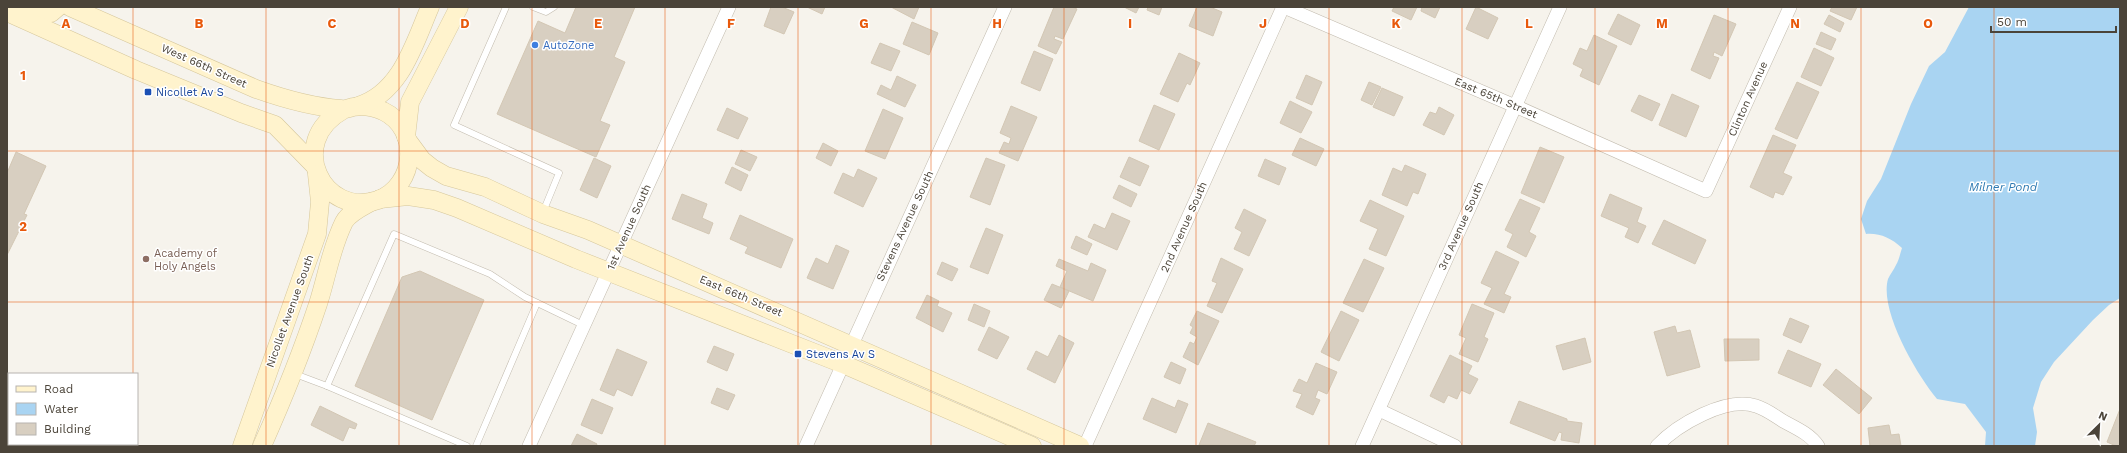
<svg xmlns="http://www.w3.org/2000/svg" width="2127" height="453" font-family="'Work Sans',sans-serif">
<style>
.water{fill:#a9d4f2}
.building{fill:#d8cfc1;stroke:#d3c7b4}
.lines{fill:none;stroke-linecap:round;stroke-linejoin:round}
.service-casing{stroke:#c2bbae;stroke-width:7}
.minor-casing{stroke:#c2bbae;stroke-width:14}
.secondary-casing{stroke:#d6c79b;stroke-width:19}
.service{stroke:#fff;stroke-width:6}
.minor{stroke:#fff;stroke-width:13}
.secondary{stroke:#fff3cd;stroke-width:18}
.grid{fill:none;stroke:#e8590c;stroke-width:1;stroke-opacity:0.55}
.shop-dot{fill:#3f7fe0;stroke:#fff;stroke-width:1.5}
.transit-dot{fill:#1a4fb4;stroke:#fff;stroke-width:1.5}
.education-dot{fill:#8d6e63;stroke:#fff;stroke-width:1.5}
.labels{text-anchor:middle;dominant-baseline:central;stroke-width:3;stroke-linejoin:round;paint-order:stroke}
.shop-label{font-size:11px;fill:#366cbe;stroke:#fff;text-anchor:start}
.street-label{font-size:11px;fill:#4b4439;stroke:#fff}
.transit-label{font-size:11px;fill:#164399;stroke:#fff;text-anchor:start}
.education-label{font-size:11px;fill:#785e54;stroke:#fff;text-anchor:start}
.water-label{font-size:12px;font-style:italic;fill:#2e7ab2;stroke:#fff}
.grid-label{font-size:13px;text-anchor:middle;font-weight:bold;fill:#e8590c;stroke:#fff;stroke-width:3;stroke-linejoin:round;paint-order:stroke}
</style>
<rect width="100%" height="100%" fill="#f6f3ec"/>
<path class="water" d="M1969,7H2120V298L2109,305L2093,320L2054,362L2041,382L2033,408L2037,432L2035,446H1985L1986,432L1965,404L1937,399C1917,375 1879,311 1888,279C1890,274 1894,270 1896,265C1899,260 1900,254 1902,248C1891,238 1880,233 1866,234L1861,219L1867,201L1881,179L1911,104L1929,66L1945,52Z"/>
<g class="building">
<polygon points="576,7 635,7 614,57 625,62 600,121 610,125 596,157 497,114 538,21 565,33"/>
<polygon points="771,7 782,7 794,12 784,34 764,26"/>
<polygon points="807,7 825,7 822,14"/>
<polygon points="891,7 919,7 914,19"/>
<polygon points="1054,7 1072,7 1077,9 1063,39 1055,36 1054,39 1062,42 1056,54 1038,46"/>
<polygon points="1124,7 1139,7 1136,13"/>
<polygon points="1148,7 1162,7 1159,15 1147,10"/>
<polygon points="1197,7 1210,7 1222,12 1213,36 1189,26"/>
<polygon points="1394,7 1417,7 1411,20 1392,11"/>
<polygon points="1422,7 1440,7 1435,18 1421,11"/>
<polygon points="1476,7 1498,18 1488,39 1466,29"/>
<polygon points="1832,7 1857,7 1851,20 1830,11"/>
<polygon points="1618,14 1640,25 1631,45 1608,34"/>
<polygon points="1714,15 1736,24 1722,56 1714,52 1713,56 1719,58 1710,79 1691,70"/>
<polygon points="1829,15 1844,23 1840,32 1824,24"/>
<polygon points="912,22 938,33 929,55 903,44"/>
<polygon points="1821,32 1836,39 1831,50 1816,44"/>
<polygon points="1594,35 1617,46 1599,85 1580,76 1583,69 1573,64 1580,48 1587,51"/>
<polygon points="880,43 900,51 891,71 871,63"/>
<polygon points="1814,48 1834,58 1821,86 1801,77"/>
<polygon points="1034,51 1053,59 1040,91 1021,83"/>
<polygon points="1179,53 1200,63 1190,85 1187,83 1178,102 1160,94"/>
<polygon points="1306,75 1322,82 1312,105 1296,98"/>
<polygon points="897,76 916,85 905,107 877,94 881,85 891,90"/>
<polygon points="1369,82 1381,87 1372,105 1361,100"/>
<polygon points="1797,82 1819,92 1797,139 1775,129"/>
<polygon points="1382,88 1403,97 1394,116 1373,107"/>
<polygon points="1672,94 1699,106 1686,137 1659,125"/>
<polygon points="1639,95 1660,104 1652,121 1631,111"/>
<polygon points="1290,101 1312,112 1301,133 1280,123"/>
<polygon points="1154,105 1175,114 1159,150 1139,141"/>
<polygon points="1011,106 1037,117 1018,161 999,153 1004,142 1009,144 1011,138 1000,133"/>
<polygon points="1439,107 1454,115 1444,135 1423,125 1430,112 1436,114"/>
<polygon points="727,108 748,118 738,139 717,130"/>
<polygon points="883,109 903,118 885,159 865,151"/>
<polygon points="1773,135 1796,145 1783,173 1792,177 1783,195 1775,192 1773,198 1750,187"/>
<polygon points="1300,138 1324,149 1316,166 1292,155"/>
<polygon points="823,143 838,151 831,166 816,158"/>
<polygon points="1540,147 1564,157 1544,203 1521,193"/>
<polygon points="741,150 757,157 750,171 735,164"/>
<polygon points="16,152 46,166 24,214 27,215 7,255 7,173"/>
<polygon points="1129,157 1149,166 1140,186 1120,177"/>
<polygon points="594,158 611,166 597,198 580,190"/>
<polygon points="986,158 1005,165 990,205 970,197"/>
<polygon points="1265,159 1286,168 1279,185 1258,176"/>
<polygon points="1405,165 1426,174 1418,194 1413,192 1407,206 1382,195 1393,168 1402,172"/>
<polygon points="732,167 748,175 741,191 725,183"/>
<polygon points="858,169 877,178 863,207 834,193 843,173 854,178"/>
<polygon points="1119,185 1137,194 1131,207 1113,198"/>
<polygon points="682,194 707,204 702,218 713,223 709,234 672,219"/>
<polygon points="1610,194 1642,208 1637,222 1646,226 1638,243 1625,237 1629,228 1601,216"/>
<polygon points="1520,199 1540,208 1529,232 1536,236 1526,257 1507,247 1513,234 1505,230"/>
<polygon points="1370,200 1404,216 1386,256 1369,249 1378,229 1360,221"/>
<polygon points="1244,209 1266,220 1249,256 1234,249 1242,232 1235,228"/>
<polygon points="1112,213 1130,221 1117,250 1088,237 1094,224 1105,229"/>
<polygon points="740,215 793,239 781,268 745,253 748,247 730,239"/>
<polygon points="1664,220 1706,240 1695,264 1652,244"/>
<polygon points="986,228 1003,235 988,274 970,267"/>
<polygon points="1076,236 1092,244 1087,255 1071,248"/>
<polygon points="836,245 849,251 833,289 807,278 816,258 828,264"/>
<polygon points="1496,251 1519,262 1504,294 1511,297 1504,313 1484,304 1492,288 1481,283"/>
<polygon points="1221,258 1243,269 1222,313 1207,306 1217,283 1212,281"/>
<polygon points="1059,259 1088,271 1091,263 1106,270 1093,301 1060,287 1067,271 1056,266"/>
<polygon points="1364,259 1384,268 1363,312 1343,303"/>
<polygon points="942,262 958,269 952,281 937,274"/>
<polygon points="420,271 484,300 432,420 355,386 402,277"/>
<polygon points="1052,284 1069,291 1061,308 1044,300"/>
<polygon points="927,295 939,301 937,306 952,313 943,332 916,318"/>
<polygon points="974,304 990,311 984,327 968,320"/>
<polygon points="1472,304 1494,313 1484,337 1488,339 1478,362 1459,354 1466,338 1459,335"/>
<polygon points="1197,311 1219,321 1198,365 1183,357 1190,342 1194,344 1197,337 1190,333 1193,327 1190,325"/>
<polygon points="1341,311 1359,320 1339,361 1321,352"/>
<polygon points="1790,318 1809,326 1801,343 1783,335"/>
<polygon points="1675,326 1677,333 1690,330 1700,367 1667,376 1654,332"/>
<polygon points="989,327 1009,337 997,359 978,350"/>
<polygon points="1059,335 1074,343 1055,383 1027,369 1036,351 1048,357"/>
<polygon points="1585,338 1591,362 1563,370 1556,346"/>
<polygon points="1724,339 1759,339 1759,360 1725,361"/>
<polygon points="714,346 734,354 727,371 707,362"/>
<polygon points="617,349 647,362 632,396 617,389 614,396 600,390"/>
<polygon points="1788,350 1821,364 1811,387 1778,373"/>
<polygon points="1450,355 1472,366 1468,374 1478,379 1470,394 1461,390 1457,399 1448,395 1444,403 1430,396"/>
<polygon points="1171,362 1186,369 1180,384 1164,377"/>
<polygon points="1316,363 1337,372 1327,394 1318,390 1315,398 1320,400 1313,415 1296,407 1302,394 1293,391 1299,379 1307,383"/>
<polygon points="1836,369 1872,398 1859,414 1823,385"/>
<polygon points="717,388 735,395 728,410 711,403"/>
<polygon points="1152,398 1175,408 1178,400 1188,404 1176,433 1143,419"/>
<polygon points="592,399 613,408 602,434 581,425"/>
<polygon points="1519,401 1567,419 1567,421 1582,423 1579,443 1561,440 1562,433 1559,432 1555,441 1510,423"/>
<polygon points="320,406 357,424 355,429 349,427 343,441 311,425"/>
<polygon points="2120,409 2120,446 2116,446 2107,442"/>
<polygon points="1208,423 1256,442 1254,446 1199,445"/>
<polygon points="1889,425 1891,435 1899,434 1901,446 1870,446 1868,428"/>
<polygon points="577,434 597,444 596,446 571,446"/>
</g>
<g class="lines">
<g class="service-casing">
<g id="service">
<polyline points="506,7 454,125 559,173 543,212"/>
<polyline points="533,7 546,12 554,7"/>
<polyline points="295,374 327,386"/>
<polyline points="467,446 327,386 394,234 490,274 525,297 583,325"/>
<polyline points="476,446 537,303"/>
</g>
</g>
<g class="minor-casing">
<g id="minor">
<polyline points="1284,7 1515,106 1706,191 1790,7"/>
<polyline points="1379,410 1455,446"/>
<polyline points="529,446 729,7"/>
<polyline points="806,446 1005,7"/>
<polyline points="1085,446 1283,7"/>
<polyline points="1362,446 1560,7"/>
<path d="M1657,446C1677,425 1726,396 1756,406C1766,409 1775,416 1783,421C1796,428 1810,434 1818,446"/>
</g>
</g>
<g class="secondary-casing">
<g id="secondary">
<polyline points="28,7 40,12 51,13 58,7"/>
<path d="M70,7L256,89C284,99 312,107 341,109C345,110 349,108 353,107C363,105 374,107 383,111C421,129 416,186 378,200C323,219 285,142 343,110"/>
<polyline points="7,12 136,70 241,113 275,125 314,165"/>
<path d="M358,106C401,93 414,44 430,7"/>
<polyline points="406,137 410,102 459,7"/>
<polyline points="408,141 422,160 432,168 446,176 485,187 543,214 588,230 1080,446"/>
<polyline points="380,199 408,196 434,200 457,208 576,259 843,364 1032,446"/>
<polyline points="242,446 317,234 320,202 317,174"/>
<path d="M262,446C283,399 302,352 318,304C327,276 331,248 344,222C349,213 362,207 371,202"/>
</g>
</g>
<use href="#service" class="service"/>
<use href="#minor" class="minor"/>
<use href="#secondary" class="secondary"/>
</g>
<path class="grid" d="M133,7V374M266,7V446M399,7V446M532,7V446M665,7V446M798,7V446M931,7V446M1064,7V446M1196,7V446M1329,7V446M1462,7V446M1595,7V446M1728,7V446M1861,7V446M1994,7V446M7,151H2120M7,302H2120M133,444V446"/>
<circle class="shop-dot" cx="535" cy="45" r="4"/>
<g class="transit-dot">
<rect x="144" y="88" width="8" height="8" rx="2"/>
<rect x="794" y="350" width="8" height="8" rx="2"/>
</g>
<circle class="education-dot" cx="146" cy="259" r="4"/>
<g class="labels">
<g class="shop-label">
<text x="543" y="45">AutoZone</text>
</g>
<g class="street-label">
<text transform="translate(204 66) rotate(24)">West 66th Street</text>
<text transform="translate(1496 98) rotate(23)">East 65th Street</text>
<text transform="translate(1748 99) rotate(-66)">Clinton Avenue</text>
<text transform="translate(905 226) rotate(-65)">Stevens Avenue South</text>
<text transform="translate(1461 226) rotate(-66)">3rd Avenue South</text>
<text transform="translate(629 227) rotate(-66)">1st Avenue South</text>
<text transform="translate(1184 227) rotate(-66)">2nd Avenue South</text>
<text transform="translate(741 296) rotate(23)">East 66th Street</text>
<text transform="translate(290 311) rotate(-70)">Nicollet Avenue South</text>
</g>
<g class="transit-label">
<text x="156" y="92">Nicollet Av S</text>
<text x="806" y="354">Stevens Av S</text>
</g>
<g class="education-label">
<text x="154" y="253">Academy of<tspan x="154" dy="13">Holy Angels</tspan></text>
</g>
<g class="water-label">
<text x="2003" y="187">Milner Pond</text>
</g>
</g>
<g class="grid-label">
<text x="66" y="28">A</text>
<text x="199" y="28">B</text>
<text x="332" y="28">C</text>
<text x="465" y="28">D</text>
<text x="598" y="28">E</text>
<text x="731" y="28">F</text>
<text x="864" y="28">G</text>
<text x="997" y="28">H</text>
<text x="1130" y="28">I</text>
<text x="1263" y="28">J</text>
<text x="1396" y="28">K</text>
<text x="1529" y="28">L</text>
<text x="1662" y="28">M</text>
<text x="1795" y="28">N</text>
<text x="1928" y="28">O</text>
<text x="23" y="80">1</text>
<text x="23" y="231">2</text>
</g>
<rect width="2127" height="453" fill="none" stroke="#4b4439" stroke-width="16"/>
<rect x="8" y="373" width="130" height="72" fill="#ffffff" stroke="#b7b4b0"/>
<rect x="16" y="386" width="20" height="6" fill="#fff3cd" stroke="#b7b4b0"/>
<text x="44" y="393" font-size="12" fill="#4b4439">Road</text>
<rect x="16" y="403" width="20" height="12" fill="#a9d4f2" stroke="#b7b4b0"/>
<text x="44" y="413" font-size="12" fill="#4b4439">Water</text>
<rect x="16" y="423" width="20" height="12" fill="#d8cfc1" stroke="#b7b4b0"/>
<text x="44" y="433" font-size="12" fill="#4b4439">Building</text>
<g transform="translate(2099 425) rotate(24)" stroke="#ffffff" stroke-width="3" paint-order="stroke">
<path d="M0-3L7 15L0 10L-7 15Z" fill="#4b4439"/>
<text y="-6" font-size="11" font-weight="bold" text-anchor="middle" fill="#4b4439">N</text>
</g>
<path d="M1991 26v6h125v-6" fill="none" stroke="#4b4439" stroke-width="2"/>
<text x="1997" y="26" font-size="12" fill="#4b4439" stroke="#ffffff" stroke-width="3" paint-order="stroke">50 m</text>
</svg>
